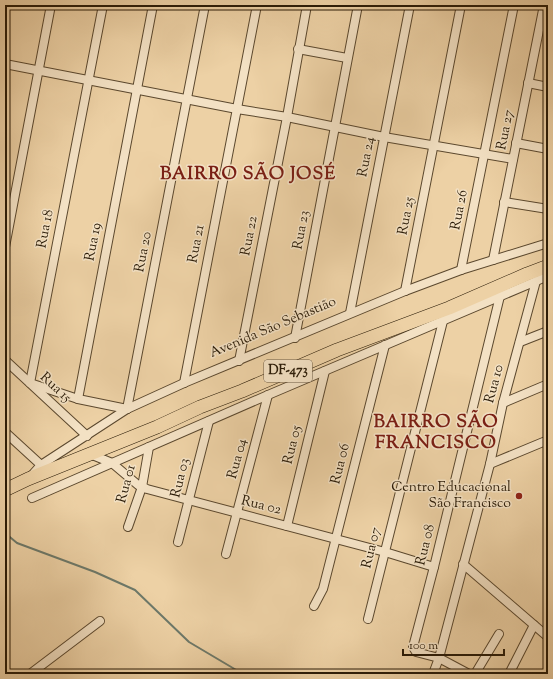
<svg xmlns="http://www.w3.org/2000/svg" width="553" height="679" font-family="'Sorts Mill Goudy',serif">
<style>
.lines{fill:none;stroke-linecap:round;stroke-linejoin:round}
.stream{stroke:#6d796a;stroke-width:2}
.minor-casing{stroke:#5b482e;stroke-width:10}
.primary-casing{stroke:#2a1b07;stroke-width:14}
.minor{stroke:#f3e1c4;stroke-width:8}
.primary{stroke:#edd1a5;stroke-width:13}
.poi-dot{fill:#8f2418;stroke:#f3e1c4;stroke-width:1.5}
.labels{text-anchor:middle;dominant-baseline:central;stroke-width:3;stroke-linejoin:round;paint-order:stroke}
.shield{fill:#f3e1c4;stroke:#665640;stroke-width:1}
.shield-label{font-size:13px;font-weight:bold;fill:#2a1b07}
.street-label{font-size:14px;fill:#2a1b07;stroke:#f3e1c4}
.poi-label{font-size:14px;fill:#2a1b07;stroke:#f3e1c4;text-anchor:end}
.district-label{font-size:18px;font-weight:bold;letter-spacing:1px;fill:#7a1f14;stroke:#f3e1c4}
</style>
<rect width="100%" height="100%" fill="#edd1a5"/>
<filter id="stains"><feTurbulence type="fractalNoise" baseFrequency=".005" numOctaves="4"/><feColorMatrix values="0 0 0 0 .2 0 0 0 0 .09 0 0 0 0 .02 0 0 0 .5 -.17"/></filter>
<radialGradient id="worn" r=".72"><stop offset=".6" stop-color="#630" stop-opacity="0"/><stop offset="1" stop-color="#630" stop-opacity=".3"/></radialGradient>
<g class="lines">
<g class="stream">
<polyline points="5,533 17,543 95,572 135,590 189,642 243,674"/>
<polyline points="264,674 279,674"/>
</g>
<g class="minor-casing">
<g id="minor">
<polyline points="298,49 347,58"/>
<polyline points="5,64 237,109 287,117 384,137 513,159"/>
<polyline points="528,83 548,87"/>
<polyline points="516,143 548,149"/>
<polyline points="504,202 548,209"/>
<polyline points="5,247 51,5"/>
<polyline points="493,260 544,5"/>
<polyline points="461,270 514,5"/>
<polyline points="405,291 461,5"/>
<polyline points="350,313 410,5"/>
<polyline points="295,338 358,5"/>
<polyline points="520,342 548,331"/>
<polyline points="5,360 87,436"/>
<polyline points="239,361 287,117 307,5"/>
<polyline points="30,383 103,5"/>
<polyline points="184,383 257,5"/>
<polyline points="33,384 78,399 127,409"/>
<polyline points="78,399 153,5"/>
<polyline points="503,403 548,384"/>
<polyline points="127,409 205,5"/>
<polyline points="5,432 41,465"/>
<polyline points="90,454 112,463 138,485 147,489 385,552 434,567"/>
<polyline points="490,464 548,440"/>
<polyline points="32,475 41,465 127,409 184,383 405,291 461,270 548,243"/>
<polyline points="32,498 268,395 548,276"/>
<polyline points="287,526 325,371"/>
<polyline points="128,527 142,487 149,447"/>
<polyline points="178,542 209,421"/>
<polyline points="226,554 268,395"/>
<polyline points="463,564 548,637"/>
<polyline points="314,606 323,589 385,345"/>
<polyline points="368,619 443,321"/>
<polyline points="30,674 100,621"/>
<polyline points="433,674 439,658 490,464 503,403 536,281"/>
<polyline points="469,674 439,658 416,652 413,647 434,567 500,296"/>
<polyline points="475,674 499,634"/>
<polyline points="509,674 534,625"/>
</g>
</g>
<g class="primary-casing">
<polyline id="primary" points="5,490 28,479 157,427 200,407 242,391 337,350 449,308 527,274 548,266"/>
</g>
<use href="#minor" class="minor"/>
<use href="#primary" class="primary"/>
</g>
<circle class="poi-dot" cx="519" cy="496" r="4"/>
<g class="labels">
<rect class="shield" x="264" y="360" width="48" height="22" rx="3"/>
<g class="shield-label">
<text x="288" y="371">DF-473</text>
</g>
<g class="street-label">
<text transform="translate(506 130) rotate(-79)">Rua 27</text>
<text transform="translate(367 157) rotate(-79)">Rua 24</text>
<text transform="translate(460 210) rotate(-79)">Rua 26</text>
<text transform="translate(407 216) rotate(-79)">Rua 25</text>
<text transform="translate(46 229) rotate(-79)">Rua 18</text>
<text transform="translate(302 230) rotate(-79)">Rua 23</text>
<text transform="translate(250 236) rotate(-79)">Rua 22</text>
<text transform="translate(94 242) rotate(-79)">Rua 19</text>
<text transform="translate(197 244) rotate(-79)">Rua 21</text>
<text transform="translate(144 252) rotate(-79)">Rua 20</text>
<text transform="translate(273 328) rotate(-23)">Avenida São Sebastião</text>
<text transform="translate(495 384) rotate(-75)">Rua 10</text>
<text transform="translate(55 388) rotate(43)">Rua 15</text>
<text transform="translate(293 445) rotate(-76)">Rua 05</text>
<text transform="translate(238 459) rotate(-75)">Rua 04</text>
<text transform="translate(341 464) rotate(-76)">Rua 06</text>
<text transform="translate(181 478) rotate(-76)">Rua 03</text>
<text transform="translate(127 484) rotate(-75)">Rua 01</text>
<text transform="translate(261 506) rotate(14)">Rua 02</text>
<text transform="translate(426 545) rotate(-76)">Rua 08</text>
<text transform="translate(372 548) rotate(-76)">Rua 07</text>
</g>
<g class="poi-label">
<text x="511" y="488">Centro Educacional<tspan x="511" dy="16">São Francisco</tspan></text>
</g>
<g class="district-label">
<text x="248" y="175">BAIRRO SÃO JOSÉ</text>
<text x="436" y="423">BAIRRO SÃO<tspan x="436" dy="21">FRANCISCO</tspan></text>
</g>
</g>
<rect width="553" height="679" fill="none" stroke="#edd1a5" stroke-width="20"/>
<rect x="6" y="6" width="541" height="667" fill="none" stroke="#2a1b07" stroke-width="2"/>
<rect x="10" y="10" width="533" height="659" fill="none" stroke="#2a1b07"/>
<path d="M403 649v6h101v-6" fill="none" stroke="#2a1b07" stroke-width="2"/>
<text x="409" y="649" font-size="12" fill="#2a1b07" stroke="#f3e1c4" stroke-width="3" paint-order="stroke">100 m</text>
<rect width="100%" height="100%" filter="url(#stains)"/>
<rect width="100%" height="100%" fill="url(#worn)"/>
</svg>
